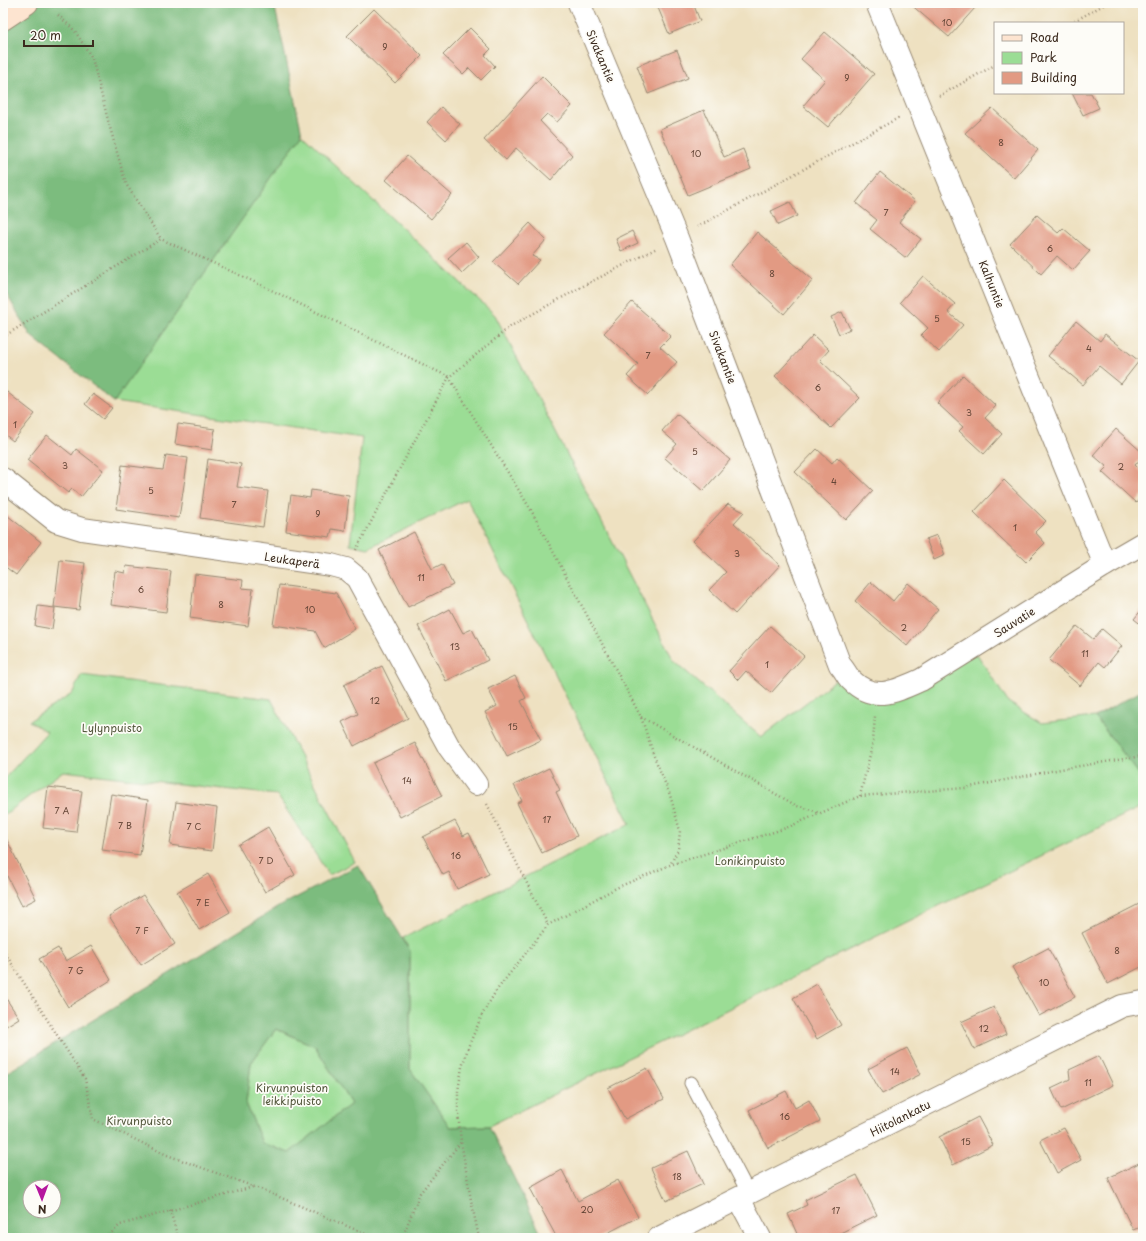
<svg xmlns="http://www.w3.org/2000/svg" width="1146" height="1241" font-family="'Playpen Sans',sans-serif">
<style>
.green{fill:#9bdd95;stroke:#6b845a}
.forest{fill:#7cbc7e;stroke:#5c734e;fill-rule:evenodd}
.building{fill:#e29a83}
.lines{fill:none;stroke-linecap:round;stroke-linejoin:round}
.service-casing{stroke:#948670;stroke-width:15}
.minor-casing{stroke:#948670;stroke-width:24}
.secondary-casing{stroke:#948670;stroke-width:24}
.path{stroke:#948670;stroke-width:2.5;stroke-dasharray:1 3;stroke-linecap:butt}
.service{stroke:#fff;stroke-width:13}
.minor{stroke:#fff;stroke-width:22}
.secondary{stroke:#fde4d0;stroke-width:22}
.labels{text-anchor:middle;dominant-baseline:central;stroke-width:3.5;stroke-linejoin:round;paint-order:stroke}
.number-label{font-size:9px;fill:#654637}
.street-label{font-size:11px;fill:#3b2a1e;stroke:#fdfcf7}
.park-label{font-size:11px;fill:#53573c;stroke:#fdfcf7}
</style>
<rect width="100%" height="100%" fill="#fdfcf7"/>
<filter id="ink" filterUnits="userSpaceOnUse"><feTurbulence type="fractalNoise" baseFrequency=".025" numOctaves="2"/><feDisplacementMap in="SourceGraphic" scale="8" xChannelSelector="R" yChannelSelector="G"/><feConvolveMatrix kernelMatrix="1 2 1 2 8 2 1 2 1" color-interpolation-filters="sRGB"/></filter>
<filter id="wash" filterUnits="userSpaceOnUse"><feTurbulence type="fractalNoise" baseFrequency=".012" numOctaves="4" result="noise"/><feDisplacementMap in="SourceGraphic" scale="16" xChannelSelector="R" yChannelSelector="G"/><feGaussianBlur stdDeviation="0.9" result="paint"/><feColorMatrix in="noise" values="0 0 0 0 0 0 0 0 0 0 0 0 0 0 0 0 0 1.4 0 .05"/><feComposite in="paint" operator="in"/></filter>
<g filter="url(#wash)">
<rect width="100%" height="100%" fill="#eee1c1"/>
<g class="green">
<polygon points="302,134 495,315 674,661 761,737 837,679 848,685 864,698 977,654 1008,702 1042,723 1095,717 1143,779 1143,806 489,1126 450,1127 410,1069 410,951 403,938 630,824 467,499 368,548 350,544 362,438 114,402"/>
<polygon points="81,675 271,699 355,862 329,875 277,795 63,771 3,816 3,780 47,732 29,721 72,694"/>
<polygon points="276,1029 315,1046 351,1104 289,1153 262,1143 246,1103 251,1063"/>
</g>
<g class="forest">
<polygon points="19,3 274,3 302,134 114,402 31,336 3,288 3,14"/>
<polygon points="1143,690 1143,779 1095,717"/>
<path d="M358,865L410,951V1069L450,1127L489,1126L543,1238H3V1075L280,906ZM276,1029L315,1046L351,1104L289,1153L262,1143L246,1103L251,1063ZM30,1187H54V1211H30Z"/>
</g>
<g id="blocks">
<g class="building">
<polygon points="656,3 693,3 700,21 669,34"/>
<polygon points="909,3 969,3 975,8 949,37"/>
<polygon points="374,9 422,56 395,83 347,36"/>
<polygon points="470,28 491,49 485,55 495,66 481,80 469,68 463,74 443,55"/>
<polygon points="825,32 874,74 828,127 803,106 825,80 801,59"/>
<polygon points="677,50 688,78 648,94 637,66"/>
<polygon points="542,76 572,106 557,122 547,114 540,121 572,155 551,180 516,148 506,160 484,140"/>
<polygon points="1072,93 1091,93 1099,108 1083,115"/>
<polygon points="441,107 460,124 446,140 427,122"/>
<polygon points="992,108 1038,150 1014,178 965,133"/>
<polygon points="704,110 724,157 743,149 751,169 688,195 660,129"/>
<polygon points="407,156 452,195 431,219 386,180"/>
<polygon points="880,172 915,201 899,222 921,239 906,258 870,229 877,220 856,203"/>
<polygon points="790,202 797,216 778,225 771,211"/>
<polygon points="1037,215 1058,233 1063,228 1090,251 1073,270 1057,256 1041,274 1010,244"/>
<polygon points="530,223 546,240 532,256 540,260 518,284 493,262"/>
<polygon points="632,231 638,243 621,251 616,239"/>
<polygon points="757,232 813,280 784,314 730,265"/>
<polygon points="466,242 479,257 462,273 448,258"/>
<polygon points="923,276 955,304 948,312 963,325 939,352 921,335 928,328 900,302"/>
<polygon points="632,302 671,336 660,347 677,362 648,395 627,376 638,364 604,333"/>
<polygon points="842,312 850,329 839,334 831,317"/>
<polygon points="1076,321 1100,341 1105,334 1139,361 1121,384 1099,366 1083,385 1048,356"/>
<polygon points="813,335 829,350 820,360 860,398 831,428 775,376"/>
<polygon points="963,375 996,406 985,418 1002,434 984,454 959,431 963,427 937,403"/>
<polygon points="3,389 35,414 13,441 3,433"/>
<polygon points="93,394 112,408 103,419 85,404"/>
<polygon points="677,414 730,460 703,491 665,458 677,444 662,431"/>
<polygon points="178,424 215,429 212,450 175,444"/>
<polygon points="1116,429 1143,453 1143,456 1135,465 1143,473 1143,495 1136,503 1102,472 1107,467 1093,455"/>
<polygon points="47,435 72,455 76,449 103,470 81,497 72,489 68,493 27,460"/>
<polygon points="817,449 832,463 837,457 873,491 846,520 795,472"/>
<polygon points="166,455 188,458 179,518 116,509 122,465 163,470"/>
<polygon points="208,459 241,464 237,487 268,491 263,527 200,518"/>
<polygon points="1004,480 1046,521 1035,532 1045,543 1026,562 974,512"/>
<polygon points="311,490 349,496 345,531 332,529 330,537 286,531 291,495 310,498"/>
<polygon points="728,504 744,512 734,523 780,565 735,614 709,590 726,572 693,541"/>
<polygon points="3,512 41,542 16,575 3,565"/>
<polygon points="414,532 432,569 442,564 453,585 408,607 379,550"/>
<polygon points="937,535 945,555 934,560 926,539"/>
<polygon points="60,560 85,563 79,610 54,607"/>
<polygon points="126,566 171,571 166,612 111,605 115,571 125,573"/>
<polygon points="195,574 243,580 242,588 253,589 248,626 190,618"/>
<polygon points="871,582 893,601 908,583 938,609 907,646 855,601"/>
<polygon points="279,585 336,593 355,629 324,648 315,631 273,625"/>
<polygon points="38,606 55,608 52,629 35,626"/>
<polygon points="1143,608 1143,626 1134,619"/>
<polygon points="450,609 463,633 472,629 488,660 446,681 418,626"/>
<polygon points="770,626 804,656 771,693 746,671 738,680 729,671"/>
<polygon points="1077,626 1093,639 1102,629 1122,646 1105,667 1099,662 1080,686 1049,660"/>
<polygon points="382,666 408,718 354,746 342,722 358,714 344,685"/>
<polygon points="515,676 526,698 521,701 541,740 507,756 485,712 497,706 488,689"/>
<polygon points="415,743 442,796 400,817 373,763"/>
<polygon points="549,768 560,790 556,792 577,836 542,853 517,803 522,801 514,785"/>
<polygon points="48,787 82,791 76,832 43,828"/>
<polygon points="111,794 148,800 140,855 102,850"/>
<polygon points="176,802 217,808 212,851 170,845"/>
<polygon points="455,821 463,836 469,833 489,874 457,889 449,872 443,875 423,837"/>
<polygon points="268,827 295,875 265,892 238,845"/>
<polygon points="3,832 36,899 22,906 3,868"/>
<polygon points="208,874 230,912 199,930 177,892"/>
<polygon points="143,895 175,944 141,965 109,916"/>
<polygon points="1143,902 1143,966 1108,984 1082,933"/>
<polygon points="91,946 111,980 68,1007 39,959 58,948 66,961"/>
<polygon points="1048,948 1075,997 1039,1016 1012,967"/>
<polygon points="817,984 841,1025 817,1039 793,998"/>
<polygon points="3,994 19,1018 3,1028"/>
<polygon points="994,1007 1006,1034 974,1049 961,1022"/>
<polygon points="907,1048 921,1074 882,1094 868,1069"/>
<polygon points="1099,1056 1113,1085 1061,1110 1051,1088 1070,1079 1069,1070"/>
<polygon points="647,1068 664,1099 625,1119 608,1088"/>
<polygon points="786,1091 795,1108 809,1100 820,1121 768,1148 749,1110"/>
<polygon points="978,1117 993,1145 953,1165 939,1137"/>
<polygon points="1064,1128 1081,1160 1057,1173 1040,1140"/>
<polygon points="688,1151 703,1184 666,1201 651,1168"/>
<polygon points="1139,1163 1143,1172 1143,1226 1133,1230 1108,1178"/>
<polygon points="562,1170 578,1201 618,1180 638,1217 598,1238 557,1238 530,1188"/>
<polygon points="857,1175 877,1215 830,1238 824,1238 822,1235 816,1238 799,1238 788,1214 807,1205 805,1200"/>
</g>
</g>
</g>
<g filter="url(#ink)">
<use href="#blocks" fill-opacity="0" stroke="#948670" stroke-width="1"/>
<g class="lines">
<g class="service-casing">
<polyline id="service" points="691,1083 749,1194"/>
</g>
<g class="minor-casing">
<g id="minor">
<path d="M579,3L677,238L840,665C844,669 847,676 851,680C874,703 896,691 921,680L1105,565L1143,543"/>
<polyline points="877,3 1105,565"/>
<polyline points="3,479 56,521 82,529 331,565 346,569 357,578 449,747 476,784"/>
<polyline points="739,1199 760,1238"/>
<polyline points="659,1238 1122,1006 1143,1002"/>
</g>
</g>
<g class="secondary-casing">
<polyline id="secondary" points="3,19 27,3"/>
</g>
<g class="path">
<polyline points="58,15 75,31 92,58 109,124 126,184 161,239"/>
<polyline points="1071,23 1107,3"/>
<polyline points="939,96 995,65"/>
<polyline points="697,227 900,117"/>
<polyline points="3,337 161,239 261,285 449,377 511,326 585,285 657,248"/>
<polyline points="356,550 449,377 531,510 641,717 654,756 670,795 680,831 678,850 670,865"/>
<polyline points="641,717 797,806 812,810 819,813"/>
<polyline points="860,796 873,742 875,716"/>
<polyline points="487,804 548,925"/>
<polyline points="3,950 85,1079 93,1119 167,1155 263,1190 375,1238"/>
<polyline points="170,1210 178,1238"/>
<polyline points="106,1238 120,1225 253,1187"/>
<polyline points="402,1238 420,1193 461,1142"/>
<polyline points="479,1238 471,1200 461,1141 458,1114 458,1091 462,1067 469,1045 482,1015 496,991 548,925 616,888 670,865 786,828 860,796 965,788 1061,769 1143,756"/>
</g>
<use href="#service" class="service"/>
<use href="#minor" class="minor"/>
<use href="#secondary" class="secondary"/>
</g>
</g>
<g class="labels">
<g class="number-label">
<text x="947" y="22">10</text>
<text x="385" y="46">9</text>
<text x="847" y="77">9</text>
<text x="1001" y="142">8</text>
<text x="696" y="153">10</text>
<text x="886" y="212">7</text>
<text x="1050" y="248">6</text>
<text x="772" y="273">8</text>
<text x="937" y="318">5</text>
<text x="1089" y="348">4</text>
<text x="648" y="355">7</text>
<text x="818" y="387">6</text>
<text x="969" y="412">3</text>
<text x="15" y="424">1</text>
<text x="695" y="451">5</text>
<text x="65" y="465">3</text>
<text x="1121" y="466">2</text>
<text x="834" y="481">4</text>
<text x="151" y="490">5</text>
<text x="234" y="504">7</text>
<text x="318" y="513">9</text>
<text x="1015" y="527">1</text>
<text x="737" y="553">3</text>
<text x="421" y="577">11</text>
<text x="141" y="589">6</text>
<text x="221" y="604">8</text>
<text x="310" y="609">10</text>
<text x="904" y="627">2</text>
<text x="455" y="646">13</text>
<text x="1085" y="653">11</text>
<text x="767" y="664">1</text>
<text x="375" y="700">12</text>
<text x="513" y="726">15</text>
<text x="407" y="780">14</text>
<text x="62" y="810">7 A</text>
<text x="547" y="819">17</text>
<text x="125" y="825">7 B</text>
<text x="194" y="826">7 C</text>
<text x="456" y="855">16</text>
<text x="266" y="860">7 D</text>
<text x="203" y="902">7 E</text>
<text x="142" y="930">7 F</text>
<text x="1117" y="950">8</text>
<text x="76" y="970">7 G</text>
<text x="1044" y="982">10</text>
<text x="984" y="1028">12</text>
<text x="895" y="1071">14</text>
<text x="1088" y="1082">11</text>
<text x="785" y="1116">16</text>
<text x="966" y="1141">15</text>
<text x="677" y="1176">18</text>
<text x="587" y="1209">20</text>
<text x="836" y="1210">17</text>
</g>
<g class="street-label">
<text transform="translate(601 56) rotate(67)">Sivakantie</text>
<text transform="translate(992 284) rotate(68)">Kalhuntie</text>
<text transform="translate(723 357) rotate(69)">Sivakantie</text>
<text transform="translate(292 560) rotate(8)">Leukaperä</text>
<text transform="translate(1014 622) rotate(-32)">Sauvatie</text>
<text transform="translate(900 1118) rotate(-27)">Hiitolankatu</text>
</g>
<g class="park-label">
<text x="112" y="727">Lylynpuisto</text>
<text x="750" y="860">Lonikinpuisto</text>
<text x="292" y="1087">Kirvunpuiston<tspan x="292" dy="13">leikkipuisto</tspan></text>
<text x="139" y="1120">Kirvunpuisto</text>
</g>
</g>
<rect width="1146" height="1241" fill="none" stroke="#fdfcf7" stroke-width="16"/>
<rect x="994" y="22" width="130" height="72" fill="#fdfcf7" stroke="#afa8a0"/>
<rect x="1002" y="35" width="20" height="6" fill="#fde4d0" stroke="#afa8a0"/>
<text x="1030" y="42" font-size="12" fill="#3b2a1e">Road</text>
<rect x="1002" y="52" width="20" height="12" fill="#9bdd95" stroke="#afa8a0"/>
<text x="1030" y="62" font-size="12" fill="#3b2a1e">Park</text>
<rect x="1002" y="72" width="20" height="12" fill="#e29a83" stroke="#afa8a0"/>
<text x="1030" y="82" font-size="12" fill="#3b2a1e">Building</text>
<g transform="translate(42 1199) rotate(179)"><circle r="19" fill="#fdfcf7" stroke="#afa8a0"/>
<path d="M0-3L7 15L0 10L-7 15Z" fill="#b5179e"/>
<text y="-6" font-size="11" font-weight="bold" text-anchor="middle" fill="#3b2a1e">N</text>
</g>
<path d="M24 40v6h69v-6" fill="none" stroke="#3b2a1e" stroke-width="2"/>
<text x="30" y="40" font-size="12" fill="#3b2a1e" stroke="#fdfcf7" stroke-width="3" paint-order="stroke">20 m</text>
</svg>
